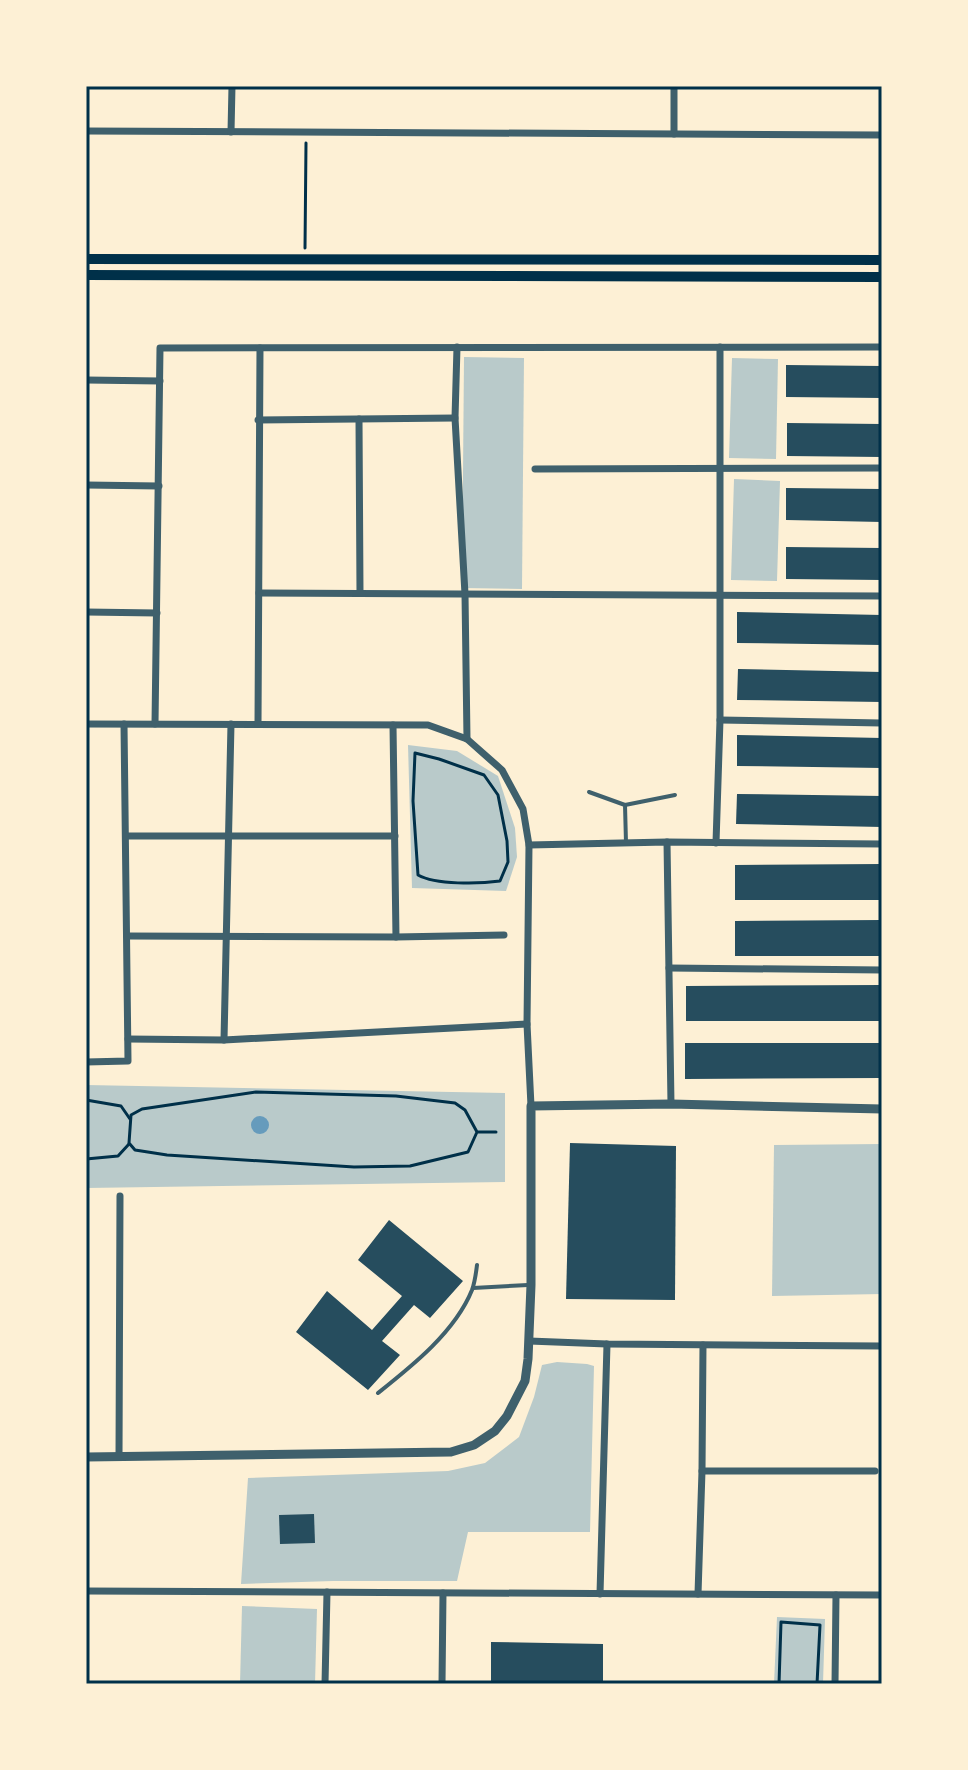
<svg xmlns="http://www.w3.org/2000/svg" width="968" height="1770" font-family="Figtree,sans-serif">
<style>
.green{fill:#b9caca}
.water{fill:#669bbc}
.building{fill:#264d5e}
.lines{fill:none;stroke-linecap:round;stroke-linejoin:round}
.path{stroke:#003049;stroke-width:3}
.service{stroke:#3f606c;stroke-width:4}
.minor{stroke:#3f606c;stroke-width:7}
.tertiary{stroke:#3f606c;stroke-width:9}
.secondary{stroke:#003049;stroke-width:10}
.neatline{fill:none;stroke:#003049;stroke-width:3}
</style>
<rect width="100%" height="100%" fill="#fdf0d5"/>
<g class="green">
<polygon points="464,357 524,358 522,589 462,588"/>
<polygon points="732,358 778,359 776,459 729,458"/>
<polygon points="734,479 780,481 777,581 731,580"/>
<polygon points="408,745 457,751 498,776 515,828 517,857 506,891 412,888"/>
<polygon points="86,1085 505,1093 505,1182 86,1188"/>
<polygon points="882,1144 882,1294 772,1296 774,1145"/>
<polygon points="557,1362 587,1364 594,1366 590,1532 468,1532 457,1581 333,1581 241,1584 248,1478 448,1471 485,1463 519,1437 534,1397 542,1365"/>
<polygon points="242,1606 317,1609 315,1684 240,1684"/>
<polygon points="777,1617 825,1619 823,1684 774,1684"/>
</g>
<circle class="water" cx="260" cy="1125" r="9"/>
<g class="building">
<polygon points="786,365 882,366 882,398 786,397"/>
<polygon points="787,423 882,424 882,457 787,456"/>
<polygon points="786,488 882,489 882,522 786,520"/>
<polygon points="786,547 882,548 882,580 786,579"/>
<polygon points="737,612 882,615 882,645 737,643"/>
<polygon points="738,669 882,672 882,702 737,700"/>
<polygon points="737,735 882,738 882,768 737,766"/>
<polygon points="737,794 882,796 882,827 736,824"/>
<polygon points="882,864 882,900 735,900 735,865"/>
<polygon points="882,920 882,956 735,956 735,921"/>
<polygon points="882,985 882,1021 686,1021 686,986"/>
<polygon points="685,1043 882,1043 882,1078 685,1079"/>
<polygon points="570,1143 676,1146 675,1300 566,1299"/>
<polygon points="389,1220 463,1281 430,1318 414,1305 382,1341 400,1355 368,1390 296,1332 327,1291 372,1330 402,1296 358,1260"/>
<polygon points="314,1514 315,1543 280,1544 279,1515"/>
<polygon points="491,1642 603,1644 603,1684 491,1684"/>
</g>
<g class="lines">
<g class="path">
<polyline points="305,248 306,143"/>
<path d="M415,753L439,759L484,775L498,795L507,841L508,862L500,881C479,884 436,885 418,875L413,801Z"/>
<polyline points="86,1100 121,1106 130,1119"/>
<polyline points="477,1132 465,1110 455,1103 396,1096 256,1092 142,1109 131,1115 129,1143 135,1150 167,1155 354,1167 410,1166 468,1152 477,1132 496,1132"/>
<polyline points="86,1159 118,1156 129,1144"/>
<polyline points="779,1684 781,1622 820,1625 817,1684"/>
</g>
<g class="service">
<polyline points="589,792 625,805 626,843"/>
<polyline points="625,805 675,795"/>
<polyline points="473,1288 528,1285"/>
<path d="M378,1393C412,1366 455,1332 472,1290C475,1282 476,1273 477,1265"/>
</g>
<g class="minor">
<polyline points="674,86 674,134"/>
<polyline points="86,131 882,135"/>
<polyline points="231,132 232,86"/>
<polyline points="457,347 455,418 465,594 467,739"/>
<polyline points="86,380 160,381"/>
<polyline points="359,419 360,593"/>
<polyline points="258,420 455,418"/>
<polyline points="535,469 882,468"/>
<polyline points="86,485 159,486"/>
<polyline points="259,593 882,596"/>
<polyline points="86,612 157,613"/>
<polyline points="720,720 881,723"/>
<polyline points="86,724 428,725 467,739 502,770 523,809 529,845 527,1024 531,1106"/>
<polyline points="155,724 160,348 882,347"/>
<polyline points="258,724 260,348"/>
<polyline points="393,725 396,937"/>
<polyline points="126,836 395,836"/>
<polyline points="667,842 671,1104"/>
<polyline points="716,843 720,720 720,347"/>
<polyline points="529,845 667,842 882,844"/>
<polyline points="127,936 396,937 504,935"/>
<polyline points="669,968 882,970"/>
<polyline points="128,1039 224,1040 527,1024"/>
<polyline points="224,1040 231,724"/>
<polyline points="86,1062 128,1061 124,724"/>
<polyline points="529,1341 607,1344 882,1346"/>
<polyline points="119,1457 120,1196"/>
<polyline points="702,1471 875,1471"/>
<polyline points="86,1591 882,1595"/>
<polyline points="600,1594 607,1344"/>
<polyline points="698,1594 702,1471 703,1345"/>
<polyline points="325,1684 327,1592"/>
<polyline points="442,1684 443,1593"/>
<polyline points="835,1684 836,1595"/>
</g>
<polyline class="tertiary" points="86,1457 451,1452 474,1445 495,1431 507,1416 525,1381 528,1359 531,1285 531,1106 671,1104 882,1109"/>
<g class="secondary">
<polyline points="86,259 882,260"/>
<polyline points="86,275 882,277"/>
</g>
</g>
<rect width="968" height="1770" fill="none" stroke="#fdf0d5" stroke-width="176"/>
<rect x="88" y="88" width="792" height="1594" class="neatline"/>
</svg>
